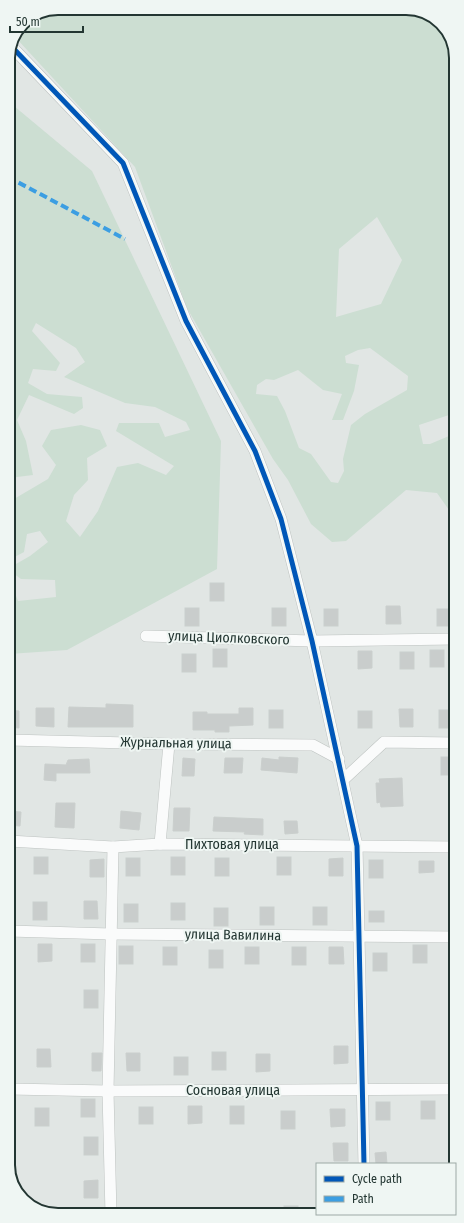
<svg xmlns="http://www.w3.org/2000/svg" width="464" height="1223" font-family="'Fira Sans Condensed',sans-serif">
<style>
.green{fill:#ccded2;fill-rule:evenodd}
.building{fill:#c9cdcc;stroke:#cacfcd}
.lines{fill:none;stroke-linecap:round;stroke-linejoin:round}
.minor-casing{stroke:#bec3c1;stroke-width:12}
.minor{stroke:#fafbfb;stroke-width:11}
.quiet{stroke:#3c9ee2;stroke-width:4;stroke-dasharray:8 4;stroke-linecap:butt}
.cycleway-casing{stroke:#eff6f3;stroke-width:8}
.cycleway{stroke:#0057b8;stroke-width:5}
.labels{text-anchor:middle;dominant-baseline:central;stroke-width:4;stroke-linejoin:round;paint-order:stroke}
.street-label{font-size:14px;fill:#233632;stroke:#eff6f3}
.rim{fill:none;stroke:#233632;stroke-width:2}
</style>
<rect width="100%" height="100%" fill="#e1e6e4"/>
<g class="green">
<path d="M58,8H409L436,19L454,45L455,419L449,415L419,425L423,444H430L449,436L455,439V513L449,510L437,493L406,490L346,541L332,542L311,524L288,480L273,459L187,308L135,167L16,38L23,23ZM377,217L402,260L381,304L336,317L339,249ZM370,348L408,376L407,390L365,414L351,425L343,459L344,471L338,483L331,482L311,454L299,448L285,411L277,396L256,394L257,385L266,379L274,380L298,370L323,390L342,394L332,420H343L354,391L359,365L346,363L345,356L358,350Z"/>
<polygon points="8,101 92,171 221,441 217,569 67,650 9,654 9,578 18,601 56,597 55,580 21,579 9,570 9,568 30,556 48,542 40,531 27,534 24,552 9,560 9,498 14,499 48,479 56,465 42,446 51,430 81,425 100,430 107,446 87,458 88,480 74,495 66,521 80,537 98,511 117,467 138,463 166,475 174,466 116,431 119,423 159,423 165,437 190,430 186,422 155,407 125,403 64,377 85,362 76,348 36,323 32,331 60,363 56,371 33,369 28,383 47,394 82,397 83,408 74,414 29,395 17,420 26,441 33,475 9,478"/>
</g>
<g class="building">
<rect x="210" y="583" width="14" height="18"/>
<polygon points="386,606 400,606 401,624 386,624"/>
<rect x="185" y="608" width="14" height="18"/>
<rect x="272" y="608" width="14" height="18"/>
<rect x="324" y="609" width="14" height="17"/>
<rect x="437" y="609" width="14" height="17"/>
<rect x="213" y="649" width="14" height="18"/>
<rect x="430" y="650" width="14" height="17"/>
<polygon points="358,651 372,651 372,668 358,669"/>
<rect x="400" y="652" width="14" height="17"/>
<rect x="182" y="654" width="14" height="18"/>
<polygon points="106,704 133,705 133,727 68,727 69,707 106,708"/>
<polygon points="36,708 54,708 54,727 36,726"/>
<polygon points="239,708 253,708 253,725 229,726 229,732 215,732 215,730 193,730 193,712 207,712 207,714 239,714"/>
<polygon points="399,709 413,709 413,727 400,727"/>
<polygon points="9,710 19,711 19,728 9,727"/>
<rect x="269" y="710" width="14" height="18"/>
<rect x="439" y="710" width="14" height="18"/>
<rect x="358" y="711" width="14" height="17"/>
<polygon points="279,757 298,758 297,773 261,770 262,758 279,760"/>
<rect x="441" y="757" width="14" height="18"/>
<polygon points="183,758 195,759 194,776 182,776"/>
<polygon points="225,758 243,758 242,773 224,773"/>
<polygon points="89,759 90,773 56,773 56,781 44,780 45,764 66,765 68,760"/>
<polygon points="402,778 403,806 381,807 380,802 377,803 376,783 380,783 379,779"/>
<polygon points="56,803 75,803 74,828 55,827"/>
<polygon points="174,808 190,808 189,831 173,831"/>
<polygon points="9,811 21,812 20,826 9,825"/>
<polygon points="121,811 141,813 139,830 120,828"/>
<polygon points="214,817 263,819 263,835 244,834 245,832 213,831"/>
<polygon points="284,821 297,821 298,833 285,834"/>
<rect x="34" y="857" width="14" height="17"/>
<rect x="171" y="857" width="14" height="18"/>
<rect x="277" y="857" width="14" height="18"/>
<rect x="126" y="858" width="14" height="18"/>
<rect x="215" y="858" width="14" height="18"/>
<polygon points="343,858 343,876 329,876 329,859"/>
<polygon points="104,859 104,877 90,877 90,860"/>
<rect x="369" y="860" width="14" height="18"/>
<polygon points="419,861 434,861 434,872 419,873"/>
<polygon points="84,901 97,901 98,919 84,919"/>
<rect x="33" y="902" width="14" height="18"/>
<rect x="171" y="903" width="14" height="17"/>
<rect x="124" y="904" width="14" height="18"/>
<rect x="260" y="907" width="14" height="18"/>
<rect x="313" y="907" width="14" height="18"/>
<rect x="214" y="908" width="14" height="18"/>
<rect x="369" y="911" width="15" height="11"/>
<polygon points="38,944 52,944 52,961 38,962"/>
<rect x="81" y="944" width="14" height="18"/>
<rect x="413" y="945" width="14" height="18"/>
<rect x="119" y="946" width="14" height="18"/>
<rect x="163" y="947" width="14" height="18"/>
<rect x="245" y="947" width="14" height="17"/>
<rect x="292" y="947" width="14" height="18"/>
<polygon points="329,947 343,947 344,964 329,964"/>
<rect x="209" y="950" width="14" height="18"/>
<rect x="373" y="953" width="14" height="18"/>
<rect x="84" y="990" width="14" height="18"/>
<polygon points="334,1046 348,1046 348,1063 334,1064"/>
<polygon points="37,1049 50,1049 51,1067 37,1067"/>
<rect x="212" y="1052" width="14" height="18"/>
<polygon points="92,1053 102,1053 101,1071 92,1071"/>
<polygon points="126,1053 140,1053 140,1071 127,1071"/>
<polygon points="256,1054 270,1054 270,1071 256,1072"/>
<rect x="174" y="1057" width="14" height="18"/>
<rect x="81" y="1099" width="14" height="18"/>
<rect x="421" y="1101" width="14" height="18"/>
<rect x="376" y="1102" width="14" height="18"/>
<polygon points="188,1106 202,1106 202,1123 188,1124"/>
<rect x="230" y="1106" width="14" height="18"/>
<rect x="139" y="1107" width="14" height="17"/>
<rect x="35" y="1108" width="14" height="18"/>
<polygon points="330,1109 345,1109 345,1126 331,1127"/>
<rect x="281" y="1111" width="14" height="18"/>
<rect x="84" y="1137" width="14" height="18"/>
<polygon points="333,1143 348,1143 348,1161 334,1161"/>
<polygon points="386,1152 387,1164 376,1164 375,1153"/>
<polygon points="98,1180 98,1198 84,1198 84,1181"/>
<rect x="284" y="1206" width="14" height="8"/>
</g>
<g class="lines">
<g class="minor-casing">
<g id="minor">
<polyline points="12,47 123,163 186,321 255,451 281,519 312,641 357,846 364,1164"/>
<polyline points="146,636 312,641 455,639"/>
<polyline points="9,740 169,744 313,745 339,759"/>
<polyline points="343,780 384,742 455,743"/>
<polyline points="9,841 113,847 160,844 455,847"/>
<polyline points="160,844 169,744"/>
<polyline points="9,931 111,934 456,937"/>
<polyline points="10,1089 108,1091 456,1089"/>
<polyline points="111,1215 108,1091 113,847"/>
</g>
</g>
<use href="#minor" class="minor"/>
<polyline class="quiet" points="8,177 125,239"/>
<g class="cycleway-casing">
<polyline id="cycleway" points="12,47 123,163 186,321 255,451 281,519 312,641 357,846 364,1164"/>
</g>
<use href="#cycleway" class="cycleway"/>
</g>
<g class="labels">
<g class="street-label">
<text transform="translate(229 638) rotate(2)">улица Циолковского</text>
<text transform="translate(176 743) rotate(1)">Журнальная улица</text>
<text x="232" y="844">Пихтовая улица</text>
<text transform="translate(233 935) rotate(1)">улица Вавилина</text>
<text x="233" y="1090">Сосновая улица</text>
</g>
</g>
<path d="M0 0H464V1223H0ZM58 15H406A43 43 0 0 1 449 58V1165A43 43 0 0 1 406 1208H58A43 43 0 0 1 15 1165V58A43 43 0 0 1 58 15Z" fill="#eff6f3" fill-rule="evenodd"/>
<path class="rim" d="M58 15H406A43 43 0 0 1 449 58V1165A43 43 0 0 1 406 1208H58A43 43 0 0 1 15 1165V58A43 43 0 0 1 58 15Z"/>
<rect x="316" y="1163" width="140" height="52" fill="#eff6f3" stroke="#9da9a6"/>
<rect x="324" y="1176" width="20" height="6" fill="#0057b8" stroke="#9da9a6"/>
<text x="352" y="1183" font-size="12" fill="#233632">Cycle path</text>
<rect x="324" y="1196" width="20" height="6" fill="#3c9ee2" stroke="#9da9a6"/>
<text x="352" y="1203" font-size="12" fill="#233632">Path</text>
<path d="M10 26v6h73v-6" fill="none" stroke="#233632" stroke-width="2"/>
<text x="16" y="26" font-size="12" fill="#233632" stroke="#eff6f3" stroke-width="3" paint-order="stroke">50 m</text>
</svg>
